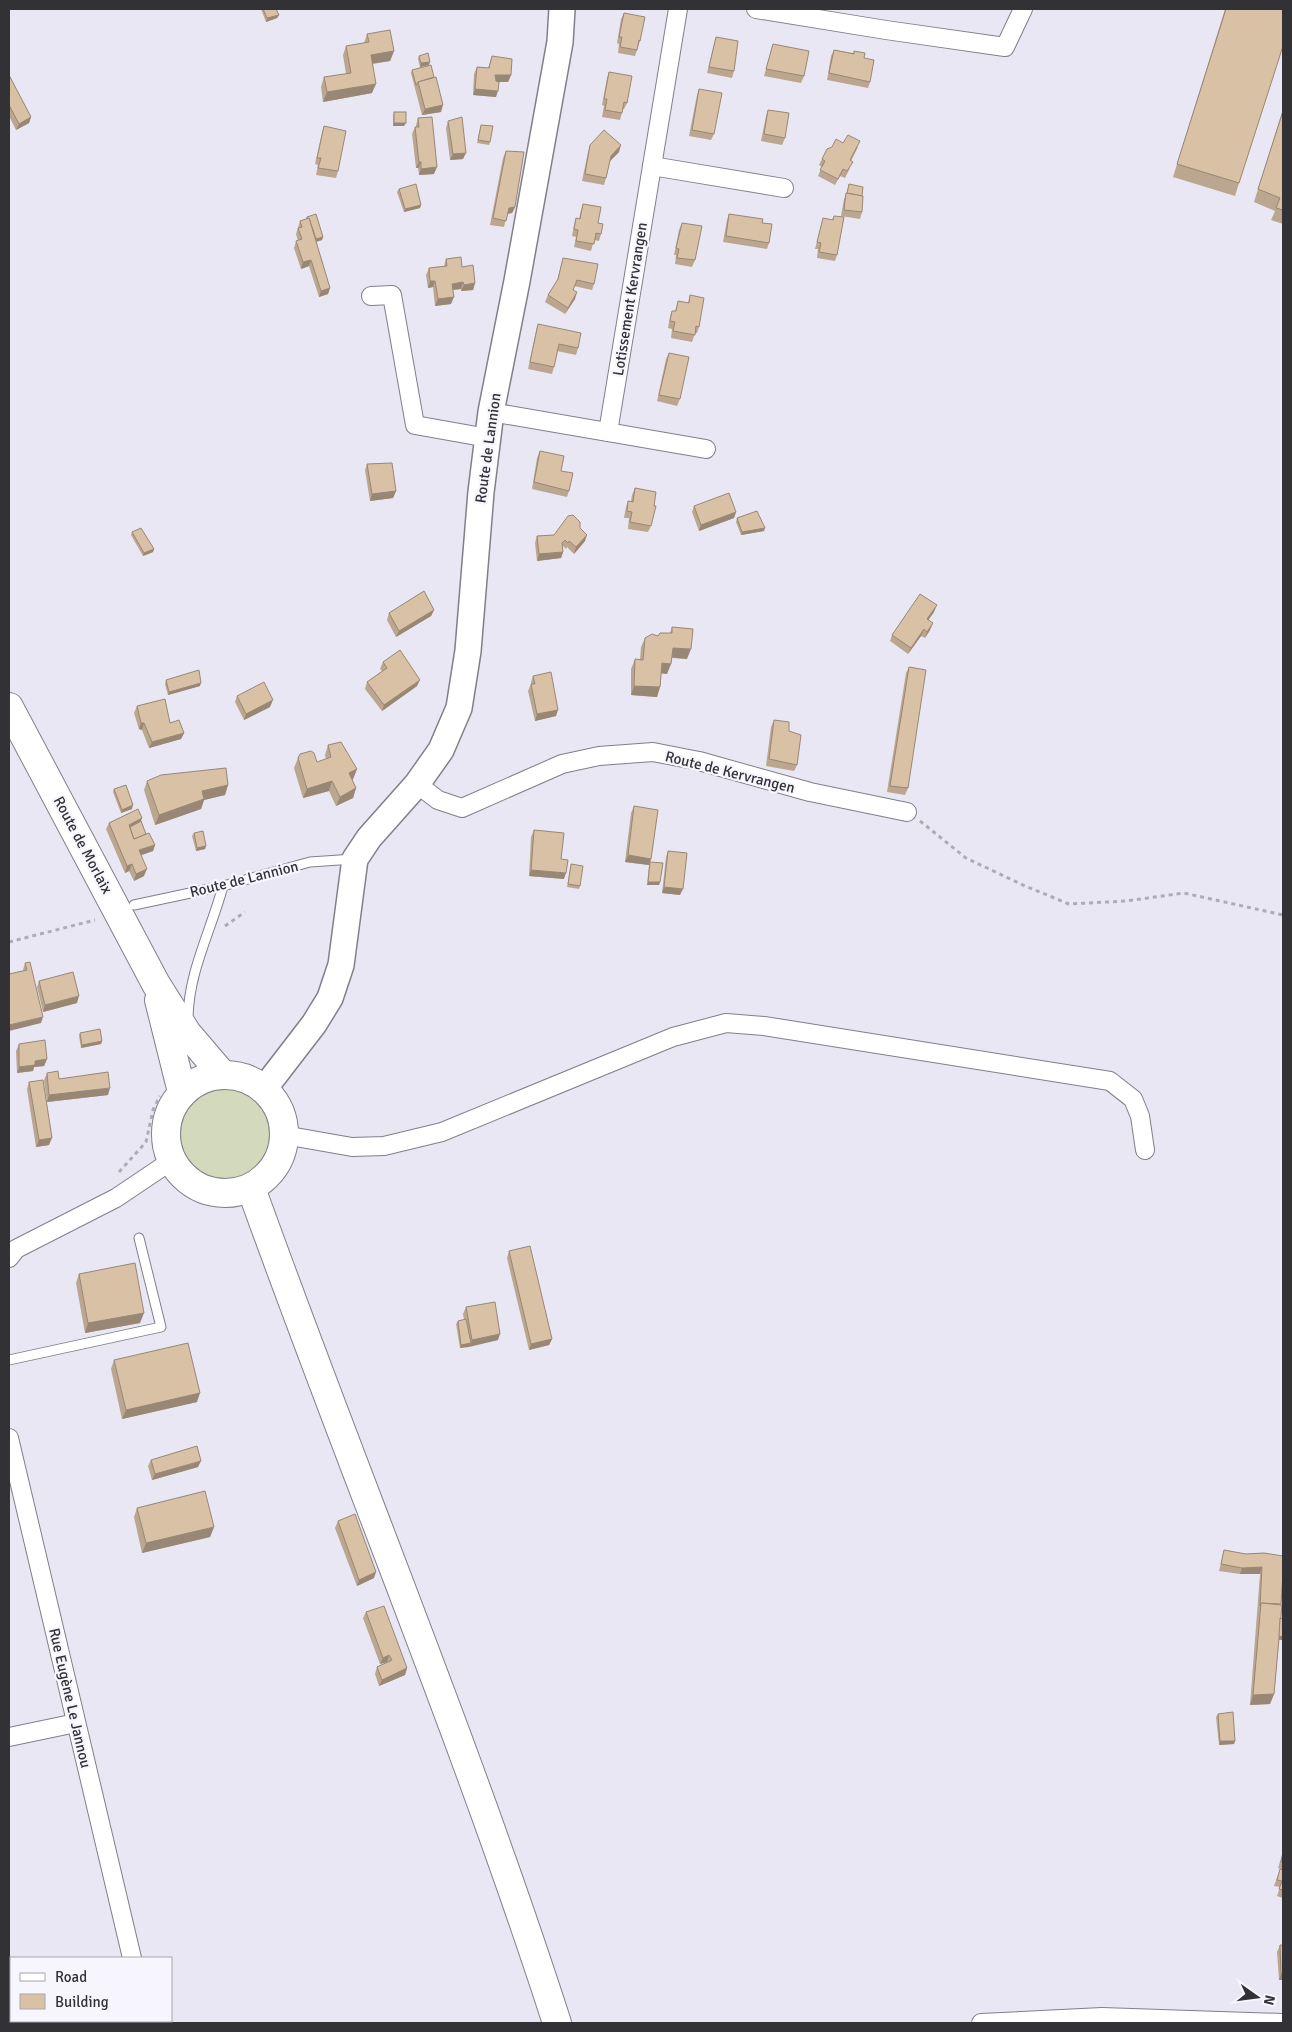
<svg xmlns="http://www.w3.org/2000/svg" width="1292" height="2032" font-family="Signika,sans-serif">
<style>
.green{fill:#d3d9bb}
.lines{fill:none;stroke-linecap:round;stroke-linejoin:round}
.lane-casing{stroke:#817f89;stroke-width:11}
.street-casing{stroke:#817f89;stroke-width:20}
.secondary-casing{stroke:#817f89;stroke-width:28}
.primary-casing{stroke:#817f89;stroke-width:30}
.path{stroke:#adacb5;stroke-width:3;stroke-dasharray:4 4;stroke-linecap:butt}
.lane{stroke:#fff;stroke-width:9}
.street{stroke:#fff;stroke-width:18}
.secondary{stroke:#fff;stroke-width:25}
.primary{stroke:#fff;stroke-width:28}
.wall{fill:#bba68f}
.shaded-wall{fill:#988774}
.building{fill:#d9c1a6;stroke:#988774}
.labels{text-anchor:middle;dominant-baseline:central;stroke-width:4.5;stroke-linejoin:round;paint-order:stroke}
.street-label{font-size:15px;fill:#323135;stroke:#f7f5fe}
</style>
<rect width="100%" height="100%" fill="#e9e7f3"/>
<circle class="green" cx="223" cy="1138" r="49"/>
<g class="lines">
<g class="lane-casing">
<g id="lane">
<polyline points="134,905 223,886 310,862 354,859"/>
<path d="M188,1020C188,973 211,931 223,886"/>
<polyline points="9,1360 161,1327 139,1238"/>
</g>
</g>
<g class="street-casing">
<g id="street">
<polyline points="756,9 886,30 1005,47 1023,9"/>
<polyline points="652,166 784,188"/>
<polyline points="371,296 392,295 415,425 488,438"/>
<polyline points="491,412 706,449"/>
<polyline points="608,432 678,9"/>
<polyline points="417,784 438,800 462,808 562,764 599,756 653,752 699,761 810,792 907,812"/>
<polyline points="284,1135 352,1147 384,1146 442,1132 673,1037 726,1023 764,1026 1110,1081 1133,1099 1140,1116 1145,1150"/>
<polyline points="9,1258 16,1249 116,1198 171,1161"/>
<polyline points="9,1438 132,1958"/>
<polyline points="9,1737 76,1723"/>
<polyline points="149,2021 150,2023"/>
<polyline points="981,2023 1102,2017 1283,2023"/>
</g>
</g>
<g class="secondary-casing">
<polyline id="secondary" points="264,1089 314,1024 330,998 341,965 355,859 369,838 417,784 441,750 459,708 468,651 481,492 491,412 517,281 560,42 562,9"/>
</g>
<g class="primary-casing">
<g id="primary">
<polyline points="9,707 156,984 187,1033 222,1074"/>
<polyline points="159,1000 182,1092"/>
<circle cx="225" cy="1134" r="59"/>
<path d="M251,1188C351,1467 466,1741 557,2023"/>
</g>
</g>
<g class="path">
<polyline points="920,821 966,858 1025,886 1069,904 1126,901 1184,893 1283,915"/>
<polyline points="225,926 245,912"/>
<polyline points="9,942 95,920"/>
<polyline points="119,1172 146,1142 153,1110 160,1096"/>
</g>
<use href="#lane" class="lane"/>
<use href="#street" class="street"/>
<use href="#secondary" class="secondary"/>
<use href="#primary" class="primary"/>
</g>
<g class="wall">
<polygon points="261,9 276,9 279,15 277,18 266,22"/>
<polygon points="1225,9 1283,9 1239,183 1235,196 1173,177"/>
<polygon points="624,13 640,41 635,56 618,53 619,44 617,43 621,19"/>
<polygon points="367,34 394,51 390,61 373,64 372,93 323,102 321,87 324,77 346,74 343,55 346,46 364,43"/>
<polygon points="716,37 734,71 732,78 707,73 714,44"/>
<polygon points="773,44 804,76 801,83 764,76"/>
<polygon points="834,50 853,53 854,51 864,58 870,82 868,88 827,80 831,56"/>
<polygon points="419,56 429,65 420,67 418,59"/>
<polygon points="492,56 511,75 508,82 497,82 496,97 473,95 474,74 477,67 488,68"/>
<polygon points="412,70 441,112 422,115 411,73"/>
<polygon points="609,72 627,103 624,109 623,109 620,120 602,117 604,106 602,105 607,78"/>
<polygon points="9,75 31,117 29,123 16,130 9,116"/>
<polygon points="699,89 714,134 711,140 689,136 697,95"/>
<polygon points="1283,109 1283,224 1271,220 1275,211 1254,202"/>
<polygon points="768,110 785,138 782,145 761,141 766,116"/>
<polygon points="394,112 404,126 393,126 393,115"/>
<polygon points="418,118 434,174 419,175 418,168 416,168 412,134 415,127 416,127 416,125"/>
<polygon points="448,121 463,159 450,160 446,128"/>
<polygon points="481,125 490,142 489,145 477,143"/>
<polygon points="324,126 338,171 336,178 316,175 318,165 315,164 322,133"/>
<polygon points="843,143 858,147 851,161 850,168 845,178 840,176 835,185 818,176 822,167 819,165 822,159"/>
<polygon points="590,145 619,152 610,161 606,178 604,185 582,181 588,152"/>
<polygon points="506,151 515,207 512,213 507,214 504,227 490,225 503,158"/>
<polygon points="849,184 862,212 860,219 841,216 844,199 847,193"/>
<polygon points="399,189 421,205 420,208 404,212 397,192"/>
<polygon points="583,204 598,223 601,234 599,241 594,240 591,251 574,247 576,237 572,236 574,225 576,218 579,219 581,210"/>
<polygon points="729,214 762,223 769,243 767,249 723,242 727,220"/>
<polygon points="834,216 837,255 835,261 817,258 818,249 815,249 823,218 832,220"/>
<polygon points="307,217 323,237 322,240 316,242 330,288 328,294 319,297 309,266 301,269 294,248 296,241 298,241 296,234 300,221 306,219"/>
<polygon points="682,223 695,260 692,267 675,264 676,255 674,255 679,230"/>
<polygon points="563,258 594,284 592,290 574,286 573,290 575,299 565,314 545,302 548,295 557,281"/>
<polygon points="446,259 462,267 475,283 473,290 461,291 461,289 453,290 451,304 435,306 433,287 428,288 426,275 429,268 444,266"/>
<polygon points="690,295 699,327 697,333 695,333 692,342 671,338 672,329 668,328 670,317 672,311 675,311 678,301 688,303"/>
<polygon points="538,324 578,348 576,355 557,351 554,367 552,374 528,369 536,331"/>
<polygon points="669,353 680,399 677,406 657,401 666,359"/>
<polygon points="540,451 561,471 569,491 567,497 532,489 537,458"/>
<polygon points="367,464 396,491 393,498 370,501 365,470"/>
<polygon points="635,488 651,526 648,532 628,529 629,518 624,518 626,507 628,501 631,501 632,495"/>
<polygon points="694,506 736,512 734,518 699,531 692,512"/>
<polygon points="737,518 764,531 741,535 736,522"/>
<polygon points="580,528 585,541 574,554 567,547 566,549 563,546 563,552 561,558 537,561 535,543 537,536 554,535"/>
<polygon points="132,532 154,549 153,552 143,556 131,535"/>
<polygon points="434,610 431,616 396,637 387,620 389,613"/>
<polygon points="934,612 928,620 930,630 925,638 921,636 908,654 890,641 892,635"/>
<polygon points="672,627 687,659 671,658 667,674 661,673 660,687 657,697 631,695 631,669 635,659 640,660 641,647 645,638 658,636 670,633"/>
<polygon points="383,662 417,686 382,711 365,689 367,682 382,671 380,669"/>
<polygon points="909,667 908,788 905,795 887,792 906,673"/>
<polygon points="533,676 556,716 535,721 528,691 531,684 531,682"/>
<polygon points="166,680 200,686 168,695 165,684"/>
<polygon points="237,696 270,707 244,720 235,702"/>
<polygon points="137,706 184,733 181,739 149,748 142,730 139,729 134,713"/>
<polygon points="774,720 789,731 797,765 794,771 766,766 771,727"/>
<polygon points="328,745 357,769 353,779 352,780 356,788 353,798 336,806 329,791 303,798 294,768 298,758 317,762 326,759 325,755"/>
<polygon points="147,781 228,785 225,795 204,800 201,809 155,825 144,790"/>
<polygon points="114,789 132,809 121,813 113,792"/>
<polygon points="634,806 651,859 650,862 660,882 659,885 647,885 649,865 625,862 631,813"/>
<polygon points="142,818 141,821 146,834 155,845 153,851 141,855 144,876 134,881 129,871 125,873 106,829 109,823"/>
<polygon points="534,830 561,859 564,879 529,876 531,837"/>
<polygon points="194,833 206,846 205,849 196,851 192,836"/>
<polygon points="668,851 680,895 662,893 666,857"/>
<polygon points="571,864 580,886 579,889 567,887"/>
<polygon points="25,963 41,1023 23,970"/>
<polygon points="39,981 77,1003 43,1012 37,987"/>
<polygon points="80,1033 102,1041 101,1044 81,1048 79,1036"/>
<polygon points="19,1044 47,1059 44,1066 34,1067 33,1071 17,1073 16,1051"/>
<polygon points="47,1073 59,1079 108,1095 47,1102 44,1080"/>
<polygon points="29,1082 49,1145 36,1147 27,1089"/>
<polygon points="509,1251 552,1339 549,1345 529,1350 507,1258"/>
<polygon points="79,1274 140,1323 85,1333 76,1283"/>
<polygon points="466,1307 498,1340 460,1348 456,1324 458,1321 464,1320 463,1314"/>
<polygon points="114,1360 197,1402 122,1419 111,1369"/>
<polygon points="151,1460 198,1467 152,1480 148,1466"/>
<polygon points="137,1508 214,1527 210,1537 142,1553 134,1517"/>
<polygon points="338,1521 374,1578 357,1586 335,1528"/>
<polygon points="1224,1550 1246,1554 1264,1553 1281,1604 1280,1618 1283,1619 1283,1640 1279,1640 1274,1694 1270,1704 1250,1705 1260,1574 1240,1574 1219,1571"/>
<polygon points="366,1612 407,1668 405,1675 379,1686 375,1674 377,1667 387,1662 380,1664 363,1618"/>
<polygon points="1218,1714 1235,1741 1234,1744 1219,1745 1216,1717"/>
<polygon points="1283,1852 1283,1870 1278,1868"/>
<polygon points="1280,1869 1283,1870 1283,1898 1277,1896 1280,1887 1274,1886"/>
<polygon points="1280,1945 1283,1945 1283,1980 1279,1980 1277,1952"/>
</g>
<g class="shaded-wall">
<polygon points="279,15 277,18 266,22 267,18"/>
<polygon points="394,51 390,61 368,64 371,55"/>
<polygon points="430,62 429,65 420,67 421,63"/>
<polygon points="495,75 511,75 508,82 493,82"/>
<polygon points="376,84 372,93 323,102 327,92"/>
<polygon points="475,89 498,91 496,97 473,95"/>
<polygon points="443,105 441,112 422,115 425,109"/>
<polygon points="31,117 29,123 16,130 19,124"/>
<polygon points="394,123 406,123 404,126 393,126"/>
<polygon points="621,145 619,152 608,163 611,156"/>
<polygon points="466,153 463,159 450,160 453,154"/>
<polygon points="419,162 421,162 418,168 416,168"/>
<polygon points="437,167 434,174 419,175 421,169"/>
<polygon points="421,205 420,208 404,212 405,209"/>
<polygon points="515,207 512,213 506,214 509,208"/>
<polygon points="323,237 322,240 312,243 314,240"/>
<polygon points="311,260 309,266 301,269 303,262"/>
<polygon points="430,281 435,281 433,287 428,288"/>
<polygon points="463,282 461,289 450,290 452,284"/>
<polygon points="475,283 473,290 461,291 464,285"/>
<polygon points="330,288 328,294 319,297 321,291"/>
<polygon points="577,292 575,299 565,314 568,308"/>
<polygon points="454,297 451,304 435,306 438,299"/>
<polygon points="396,491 393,498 370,501 372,494"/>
<polygon points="736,512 734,518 699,531 701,525"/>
<polygon points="765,528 764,531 741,535 742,532"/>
<polygon points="587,535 585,541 574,554 576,547"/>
<polygon points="154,549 153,552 143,556 144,553"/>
<polygon points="563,552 561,558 537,561 539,554"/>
<polygon points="937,605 934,612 924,626 927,619"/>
<polygon points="434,610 431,616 396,637 399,631"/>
<polygon points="933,623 930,630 925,638 927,632"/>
<polygon points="924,629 921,636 908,654 911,648"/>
<polygon points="673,648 691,649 687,659 669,657"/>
<polygon points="662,663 671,664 667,674 658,673"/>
<polygon points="420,680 417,686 382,711 384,705"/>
<polygon points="201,683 200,686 168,695 169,692"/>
<polygon points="634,686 660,687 657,697 631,695"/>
<polygon points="273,700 270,707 244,720 246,714"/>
<polygon points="558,710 556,716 535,721 537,714"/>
<polygon points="141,723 144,723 142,730 139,729"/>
<polygon points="184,733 181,739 149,748 152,742"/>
<polygon points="357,769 353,779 346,783 349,773"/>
<polygon points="332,781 329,791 303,798 307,789"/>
<polygon points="228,785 225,795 204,800 201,809 155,825 159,815 202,791"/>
<polygon points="356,788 353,798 336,806 340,797"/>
<polygon points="133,805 132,809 121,813 122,810"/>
<polygon points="142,818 139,825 128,830 129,825"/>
<polygon points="155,845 153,851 136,857 139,850"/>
<polygon points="206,846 205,849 196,851 197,848"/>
<polygon points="628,855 651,859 649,865 625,862"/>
<polygon points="132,864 129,871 125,873 127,866"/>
<polygon points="147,869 144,876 134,881 136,874"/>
<polygon points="531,870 566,873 564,879 529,876"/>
<polygon points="648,882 660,882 659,885 647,885"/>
<polygon points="664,887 683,889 680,895 662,893"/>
<polygon points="79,996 77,1003 43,1012 45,1005"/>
<polygon points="43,1017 41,1023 9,1031 9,1025"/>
<polygon points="102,1041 101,1044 81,1048 82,1045"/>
<polygon points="47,1059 44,1066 34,1067 33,1071 17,1073 19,1067 35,1061"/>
<polygon points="110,1088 108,1095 47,1102 49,1095"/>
<polygon points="52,1138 49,1145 36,1147 39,1140"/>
<polygon points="144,1313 140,1323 85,1333 88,1323"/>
<polygon points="500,1334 498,1340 469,1347 472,1340"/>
<polygon points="552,1339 549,1345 529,1350 531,1344"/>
<polygon points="471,1343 469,1347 460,1348 461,1345"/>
<polygon points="200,1393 197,1402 122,1419 126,1410"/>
<polygon points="201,1461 198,1467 152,1480 155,1474"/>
<polygon points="214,1527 210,1537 142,1553 146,1543"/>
<polygon points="1262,1567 1260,1574 1240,1574 1242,1568"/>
<polygon points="376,1572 374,1578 357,1586 359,1580"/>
<polygon points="1277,1636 1283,1637 1283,1640 1276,1639"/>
<polygon points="389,1655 387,1662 380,1664 383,1658"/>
<polygon points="407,1668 405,1675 379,1686 382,1680"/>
<polygon points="1274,1694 1270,1704 1250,1705 1253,1695"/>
<polygon points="1220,1741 1235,1741 1234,1744 1219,1745"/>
<polygon points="1281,1974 1283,1974 1283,1980 1279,1980"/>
</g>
<g class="building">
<polygon points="263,9 276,9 279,15 267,18"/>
<polygon points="1226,9 1283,9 1283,46 1239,183 1177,164"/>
<polygon points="624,13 645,17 640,41 639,40 637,50 620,47 622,37 619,37"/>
<polygon points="390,30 394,51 371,55 376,84 327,92 324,77 351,73 346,46 369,42 367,34"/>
<polygon points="716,37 738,41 734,71 709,67"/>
<polygon points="773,44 809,51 804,76 766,69"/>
<polygon points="834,50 854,54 854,51 865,53 864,58 874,60 870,82 829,73"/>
<polygon points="428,53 430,62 421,63 419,56"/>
<polygon points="492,56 512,59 511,75 495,75 496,81 499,82 498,91 475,89 477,67 489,68"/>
<polygon points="431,65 434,77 418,82 416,85 412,70"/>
<polygon points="609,72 632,76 627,103 624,102 622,113 605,110 607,99 604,99"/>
<polygon points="9,75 31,117 19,124 9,105"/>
<polygon points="436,77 443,105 425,109 418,82"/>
<polygon points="699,89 722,93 714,134 692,130"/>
<polygon points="768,110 789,113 785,138 764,134"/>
<polygon points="1283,111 1283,210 1276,208 1280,198 1258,189"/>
<rect x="394" y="112" width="12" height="11"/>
<polygon points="432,117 437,167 421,169 421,162 419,162 415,127 419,127 418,118"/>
<polygon points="462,117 466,153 453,154 448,121"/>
<polygon points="481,125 493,126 490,142 478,140"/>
<polygon points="324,126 346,131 338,171 318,168 321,158 317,158"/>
<polygon points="604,130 621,145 611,156 606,178 585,174 590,145"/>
<polygon points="848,135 860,141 850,160 853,162 847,171 843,169 838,179 820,170 825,161 822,159 827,149 832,147 836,139 843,143"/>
<polygon points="506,151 524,152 515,207 509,208 506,221 493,218"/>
<polygon points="416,184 421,205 405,209 399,189"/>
<polygon points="849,184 863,187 862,196 847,193"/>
<polygon points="846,193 863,196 862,212 844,210"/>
<polygon points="583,204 601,207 598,223 603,224 601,234 596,233 594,244 576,241 578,230 574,229 576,218 580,219"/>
<polygon points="316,214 323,237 316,239 309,218 307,219 307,217"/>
<polygon points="729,214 763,219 762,223 772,224 769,243 726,236"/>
<polygon points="834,216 844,217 837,255 819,252 821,243 817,242 823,218 833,220"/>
<polygon points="309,218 330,288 321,291 311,260 303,262 296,241 302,239 298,228 302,227 300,221"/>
<polygon points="682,223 702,226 695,260 677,258 679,249 676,248"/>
<polygon points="461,257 462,267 473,265 475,283 464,285 463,282 452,284 454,297 438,299 435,281 430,281 429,268 447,266 446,259"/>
<polygon points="563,258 598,264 594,284 577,280 573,290 577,292 568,308 548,295 558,279"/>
<polygon points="690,295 704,298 699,327 696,326 695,335 673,331 675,322 670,321 672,311 676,311 678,301 689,303"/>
<polygon points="538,324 581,333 578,348 559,344 554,367 530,362"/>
<polygon points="669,353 689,357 680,399 659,395"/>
<polygon points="540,451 564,456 561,471 573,473 569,491 534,482"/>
<polygon points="392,463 396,491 372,494 367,464"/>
<polygon points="635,488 656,492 654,506 656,506 651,526 630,522 632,512 627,511 628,501 633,502"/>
<polygon points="729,493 736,512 701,525 694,506"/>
<polygon points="757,511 765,528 742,532 737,518"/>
<polygon points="573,515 580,522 580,528 587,535 576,547 569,541 568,543 565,540 562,543 563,552 539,554 537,536 554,535 568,516"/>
<polygon points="141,528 154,549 144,553 132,532"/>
<polygon points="424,591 434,610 399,631 389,613"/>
<polygon points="920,594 937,605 927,619 933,623 927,632 924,629 911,648 892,635"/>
<polygon points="672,627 693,629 691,649 673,648 671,664 662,663 660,687 634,686 635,659 643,660 645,638 652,634 658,636 660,633 672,633"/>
<polygon points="400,650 420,680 384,705 367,682 387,668 383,662"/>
<polygon points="909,667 926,670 908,788 890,786"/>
<polygon points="199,670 201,683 169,692 166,680"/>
<polygon points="551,672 558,710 537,714 531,684 535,684 533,676"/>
<polygon points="264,682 273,700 246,714 237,696"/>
<polygon points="165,699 170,723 179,720 184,733 152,742 144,723 141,723 137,706"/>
<polygon points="774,720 789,722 789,731 801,735 797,765 769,759"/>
<polygon points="341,742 357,769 349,773 356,788 340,797 332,781 307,789 298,758 300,754 311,751 314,753 317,762 331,757 328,745"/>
<polygon points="226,768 228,785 202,791 204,799 159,815 147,781 161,775"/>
<polygon points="126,785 133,805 122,810 114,789"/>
<polygon points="634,806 658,810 651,859 628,855"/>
<polygon points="138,809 142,818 129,825 134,839 149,833 155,845 139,850 147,869 136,874 132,864 127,866 109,823"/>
<polygon points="141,821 146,834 134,839 130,827"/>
<polygon points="534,830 564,833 561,859 568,860 566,873 531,870"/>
<polygon points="203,831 206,846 197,848 194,833"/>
<polygon points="668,851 687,853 683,889 664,887"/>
<polygon points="650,862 663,863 660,882 648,882"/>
<polygon points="571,864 583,866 580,886 568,884"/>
<polygon points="30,962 43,1017 9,1025 9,974 27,970 25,963"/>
<polygon points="73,972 79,996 45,1005 39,981"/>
<polygon points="100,1029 102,1041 82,1045 80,1033"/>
<polygon points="45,1040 47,1059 35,1061 35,1065 19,1067 19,1044"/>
<polygon points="58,1071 59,1079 108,1072 110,1088 49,1095 47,1073"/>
<polygon points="43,1080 52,1138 39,1140 29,1082"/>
<polygon points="530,1246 552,1339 531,1344 509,1251"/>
<polygon points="135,1263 144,1313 88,1323 79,1274"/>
<polygon points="495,1302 500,1334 472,1340 466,1307"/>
<polygon points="466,1319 471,1343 461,1345 458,1321"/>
<polygon points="188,1343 200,1393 126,1410 114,1360"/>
<polygon points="197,1446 201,1461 155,1474 151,1460"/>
<polygon points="205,1491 214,1527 146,1543 137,1508"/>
<polygon points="355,1514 376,1572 359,1580 338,1521"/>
<polygon points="1224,1550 1246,1554 1264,1553 1283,1556 1283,1573 1281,1604 1261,1603 1260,1606 1262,1567 1242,1568 1221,1564"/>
<polygon points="1261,1603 1282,1605 1274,1694 1253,1695"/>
<polygon points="384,1606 407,1668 382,1680 377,1667 392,1660 389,1655 383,1658 366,1612"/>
<polygon points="1280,1618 1283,1619 1283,1637 1279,1636"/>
<polygon points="1233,1712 1235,1741 1220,1741 1218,1714"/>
<polygon points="1283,1852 1283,1862 1281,1862"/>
<polygon points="1280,1869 1283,1870 1283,1890 1279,1889 1282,1881 1277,1880"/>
<polygon points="1280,1945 1283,1945 1283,1974 1281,1974"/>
</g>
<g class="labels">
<g class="street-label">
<text transform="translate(630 299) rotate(-81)">Lotissement Kervrangen</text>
<text transform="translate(488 448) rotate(-82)">Route de Lannion</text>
<text transform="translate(730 772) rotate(14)">Route de Kervrangen</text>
<text transform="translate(83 845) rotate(62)">Route de Morlaix</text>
<text transform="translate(244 879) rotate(-14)">Route de Lannion</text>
<text transform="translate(70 1698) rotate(77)">Rue Eugène Le Jannou</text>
</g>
</g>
<rect width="1292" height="2032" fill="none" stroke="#323135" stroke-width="20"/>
<rect x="10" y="1957" width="162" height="65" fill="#f7f5fe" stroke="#a8a7ae"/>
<rect x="20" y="1973" width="25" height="8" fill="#ffffff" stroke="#a8a7ae"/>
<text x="55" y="1982" font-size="15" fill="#323135">Road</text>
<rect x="20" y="1994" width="25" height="15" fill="#d9c1a6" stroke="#a8a7ae"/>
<text x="55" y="2007" font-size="15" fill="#323135">Building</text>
<g transform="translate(1257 1997) rotate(104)" stroke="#f7f5fe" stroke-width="4" paint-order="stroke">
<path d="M0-4L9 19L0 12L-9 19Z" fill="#323135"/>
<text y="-8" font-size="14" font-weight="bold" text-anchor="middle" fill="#323135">N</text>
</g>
</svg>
